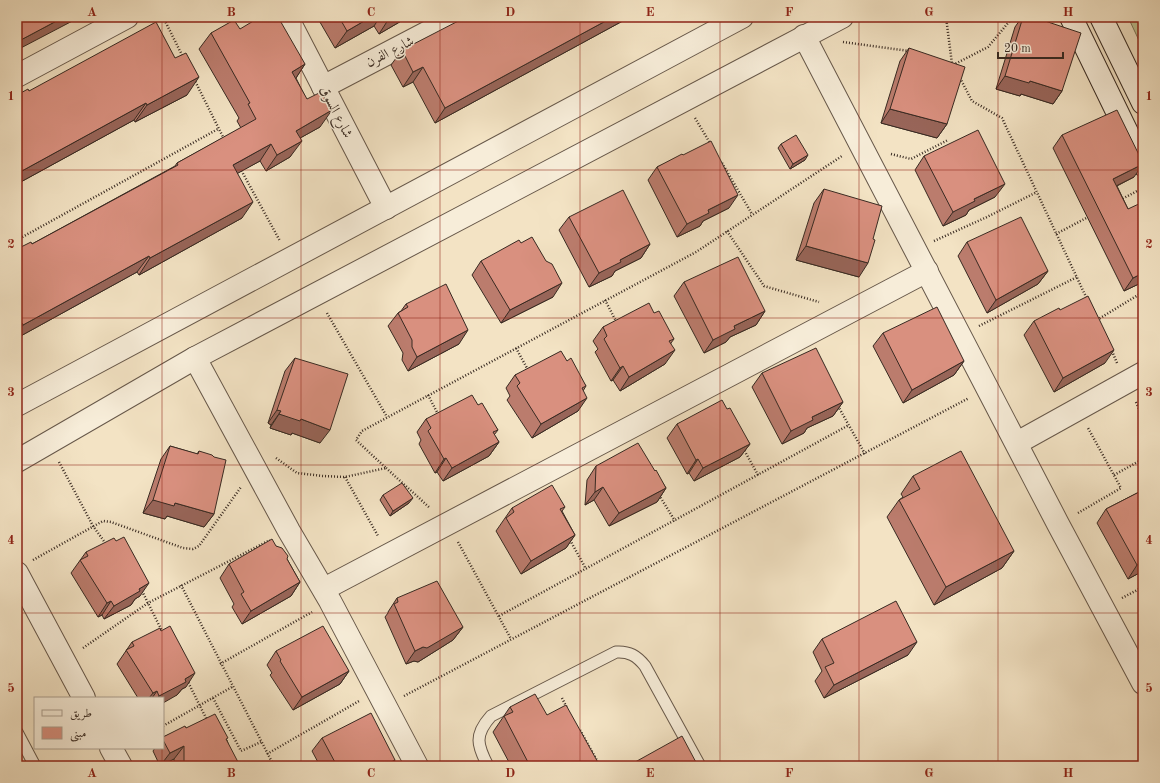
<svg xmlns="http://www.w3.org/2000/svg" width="1160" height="783" font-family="'Old Standard TT',Amiri,serif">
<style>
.green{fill:#c0c291;stroke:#7c765a}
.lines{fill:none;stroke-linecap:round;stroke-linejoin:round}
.service-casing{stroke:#67584a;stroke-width:13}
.minor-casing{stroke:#67584a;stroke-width:24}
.tertiary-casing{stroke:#67584a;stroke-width:24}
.secondary-casing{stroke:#382a22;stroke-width:24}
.path{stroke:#382a22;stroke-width:2.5;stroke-dasharray:1 2;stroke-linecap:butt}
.service{stroke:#f7edd9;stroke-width:11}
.minor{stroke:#f7edd9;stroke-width:22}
.tertiary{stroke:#f7edd9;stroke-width:22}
.secondary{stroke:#f7edd9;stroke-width:22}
.wall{fill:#bb7c6d;stroke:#382a22}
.shaded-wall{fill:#986559;stroke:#382a22}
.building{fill:#d9907f;stroke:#382a22}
.grid{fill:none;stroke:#8f2418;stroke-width:1;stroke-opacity:0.55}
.labels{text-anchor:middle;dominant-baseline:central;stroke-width:3;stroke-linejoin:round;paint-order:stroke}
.street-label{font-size:14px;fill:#382a22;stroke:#f7edd9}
.neatline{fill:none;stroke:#8f2418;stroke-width:1.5}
.grid-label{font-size:13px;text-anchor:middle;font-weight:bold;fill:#8f2418}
</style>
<rect width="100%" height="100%" fill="#f3e3c4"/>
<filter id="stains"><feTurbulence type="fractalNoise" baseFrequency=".005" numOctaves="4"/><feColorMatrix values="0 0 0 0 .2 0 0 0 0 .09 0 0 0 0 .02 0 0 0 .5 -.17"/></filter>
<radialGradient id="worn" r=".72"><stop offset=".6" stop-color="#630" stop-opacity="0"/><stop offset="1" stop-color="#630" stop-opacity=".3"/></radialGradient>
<polygon class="green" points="1128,17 1143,17 1143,49"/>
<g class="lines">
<g class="service-casing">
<g id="service">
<polyline points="17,732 35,766"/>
<path d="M488,766C477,745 474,735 491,716L616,652C629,651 637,656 645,666L700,766"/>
</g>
</g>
<g class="minor-casing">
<g id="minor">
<polyline points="287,17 386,208"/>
<polyline points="804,36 1058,524 1143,683"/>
<polyline points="17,76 127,17"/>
<polyline points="323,87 457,17"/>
<polyline points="195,358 289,531 330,601 417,766"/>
<polyline points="1017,443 1143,373"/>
<polyline points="17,573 84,698"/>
<polyline points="324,589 927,271"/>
<polyline points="111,748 121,766"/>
</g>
</g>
<g class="tertiary-casing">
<g id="tertiary">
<polyline points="17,405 742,17"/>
<polyline points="17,461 195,358 842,17"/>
</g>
</g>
<g class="secondary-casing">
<g id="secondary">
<polyline points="1071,17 1143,165"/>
<polyline points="1101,17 1143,103"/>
</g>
</g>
<g class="path">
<polyline points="163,17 183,57"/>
<polyline points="946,17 952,64"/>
<polyline points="843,42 909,51"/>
<polyline points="953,65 988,47 1013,17"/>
<polyline points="960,78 972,101 1002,118 1087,299"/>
<polyline points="194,79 224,139"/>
<polyline points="695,118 710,143"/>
<polyline points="891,154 911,159 948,140"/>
<polyline points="722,163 752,214"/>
<polyline points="240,168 280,241"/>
<polyline points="1120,200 1143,188"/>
<polyline points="727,231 764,286 819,302"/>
<polyline points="1056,234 1090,216"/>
<polyline points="17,240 218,129"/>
<polyline points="934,241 987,217 1037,192"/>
<polyline points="605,300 617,323"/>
<polyline points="327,313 387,417"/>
<polyline points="1097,320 1143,292"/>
<polyline points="979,326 1077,277"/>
<polyline points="516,348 528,370"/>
<polyline points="1112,351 1117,363"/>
<polyline points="428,395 439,416"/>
<polyline points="1136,402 1143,418"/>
<polyline points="838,406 865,454"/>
<polyline points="743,448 758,475"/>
<polyline points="276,458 297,473 323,476 345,477 386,468 356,440 362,431 696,252 842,156"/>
<polyline points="59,462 93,526 106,544"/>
<polyline points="386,468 430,508"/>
<polyline points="1114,475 1143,459"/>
<polyline points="345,477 378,536"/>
<polyline points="659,495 675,521"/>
<polyline points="1078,513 1121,488 1088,428"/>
<polyline points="570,540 586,569"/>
<polyline points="458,542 511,639"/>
<polyline points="33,560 103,521 111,522 183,548 193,549 199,546 241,487"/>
<polyline points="181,585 274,766"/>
<polyline points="142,591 163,633"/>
<polyline points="1122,598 1143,587"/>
<polyline points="499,616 849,425"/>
<polyline points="83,648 148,603 270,540"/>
<polyline points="220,664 312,612"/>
<polyline points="187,680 207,720"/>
<polyline points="404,696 969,398"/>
<polyline points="213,698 241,751 261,742"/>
<polyline points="562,698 567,708"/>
<polyline points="163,726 232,687"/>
<polyline points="580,730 600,766"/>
<polyline points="267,754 359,701"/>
</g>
<use href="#service" class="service"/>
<use href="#minor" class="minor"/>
<use href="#tertiary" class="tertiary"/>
<use href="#secondary" class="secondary"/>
</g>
<g class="wall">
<polygon points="317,17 405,17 403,20 379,34 374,26 335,48"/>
<polygon points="630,17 435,123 413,82 403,87 391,65 402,50"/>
<polygon points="1022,17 1033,17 1062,91 1053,104 1021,94 1020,96 996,89 1015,27"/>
<polygon points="240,29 305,64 296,78 320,127 300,138 290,157 266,171 260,161 237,173 242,218 139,275 137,272 17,338 17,249 32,244 175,166 177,163 241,128 237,121 239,118 199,49 211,33"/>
<polygon points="909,48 947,124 937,138 881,123 900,61"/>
<polygon points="29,91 187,95 135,122 134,120 17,184 17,95"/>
<polygon points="1062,135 1134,177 1117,186 1128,209 1143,282 1124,291 1053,148"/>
<polygon points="781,144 805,160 790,169 778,148"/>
<polygon points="683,155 729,208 703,221 700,226 677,237 648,180 657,167"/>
<polygon points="924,156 995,197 969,210 966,215 943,226 915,170"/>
<polygon points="824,189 859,277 796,260 814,203"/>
<polygon points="569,217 650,244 641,258 615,271 612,276 589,287 559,230"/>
<polygon points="967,242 1048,271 1038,284 987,313 958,256"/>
<polygon points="481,261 553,297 501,323 472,275"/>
<polygon points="684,282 765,311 756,325 730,337 726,342 704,353 674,296"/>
<polygon points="406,304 459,344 408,371 402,360 403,353 388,326 398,313 401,311"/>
<polygon points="654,313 674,339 671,343 665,364 620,391 613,380 611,381 595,352 598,349 593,341 603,327"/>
<polygon points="1034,321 1105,363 1054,392 1024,335"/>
<polygon points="883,333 964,361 954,375 903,403 873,346"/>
<polygon points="295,358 320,443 292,433 291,435 270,428 271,425 268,423 285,371"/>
<polygon points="567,361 586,386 583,391 578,411 532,438 507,400 510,396 506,388 515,375"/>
<polygon points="762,373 843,402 833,416 807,428 804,433 782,444 752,387"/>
<polygon points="478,405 498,430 494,435 499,442 489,456 443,481 437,472 435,473 419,444 421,440 417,432 426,419"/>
<polygon points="727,409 750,444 740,457 694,481 689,473 687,474 667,438 677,424"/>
<polygon points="170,446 197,454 199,451 214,514 204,527 167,516 165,519 143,513 161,459"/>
<polygon points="596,466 655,471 666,488 657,502 609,526 594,500 585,505 587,480"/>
<polygon points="913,476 1014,551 1002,568 934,605 887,517 899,500 903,497 901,494"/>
<polygon points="1143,490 1143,571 1128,579 1097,523 1106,509"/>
<polygon points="383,495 409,503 390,516 380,500"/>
<polygon points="565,507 562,511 575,535 566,548 521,574 496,531 512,508"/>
<polygon points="276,546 287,559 300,582 291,596 242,624 232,607 234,604 220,578 229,564"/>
<polygon points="86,552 140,596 135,599 131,605 104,619 102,615 98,617 71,573"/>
<polygon points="397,598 463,627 453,640 418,662 414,661 406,664 385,617 388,613 388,612"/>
<polygon points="822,639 908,655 824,698 815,681 822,671 813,652"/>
<polygon points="132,642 186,687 182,689 177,695 163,698 138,698 117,664"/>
<polygon points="276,651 349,671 340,684 293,710 270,675 272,673 267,665"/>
<polygon points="510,707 547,715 600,766 511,766 493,732"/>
<polygon points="186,728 227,740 235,766 174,766 174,759 160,766 153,751 155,748 163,748 163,737"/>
<polygon points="322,738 395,760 391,766 320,766 312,751"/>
</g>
<g class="shaded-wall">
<polygon points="64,17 80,17 17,50 17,42"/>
<polygon points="371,17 380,17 374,26 335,48 347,31"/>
<polygon points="390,17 405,17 403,20 379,34"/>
<polygon points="613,17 630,17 435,123 445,108"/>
<polygon points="305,64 294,81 292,72"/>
<polygon points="423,67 413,82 403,87 413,72"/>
<polygon points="1005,76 1030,81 1062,91 1053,104 1021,94 1020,96 996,89"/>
<polygon points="199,77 187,95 135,122 147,105"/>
<polygon points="146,103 134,120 17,184 17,176 20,172"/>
<polygon points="890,109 947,124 937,138 881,123"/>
<polygon points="332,110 320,127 284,147 296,131"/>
<polygon points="302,141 290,157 266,171 277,155"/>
<polygon points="271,144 260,161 222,182 233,165"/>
<polygon points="808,155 805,160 790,169 793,164"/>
<polygon points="1143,164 1134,177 1104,192 1113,179"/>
<polygon points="1005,184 995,197 969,210 966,215 943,226 953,212 974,199"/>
<polygon points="738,195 729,208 703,221 700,226 677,237 687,224 708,210"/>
<polygon points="253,202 242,218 139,275 150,258"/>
<polygon points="650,244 641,258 615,271 612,276 589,287 599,273 620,260"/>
<polygon points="806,246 868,263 859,277 796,260"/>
<polygon points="149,256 137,272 17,338 17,333 23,325"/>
<polygon points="1048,271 1038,284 987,313 996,300"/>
<polygon points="1143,273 1143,282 1124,291 1133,278"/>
<polygon points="562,283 553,297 501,323 510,310"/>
<polygon points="765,311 756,325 730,337 726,342 704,353 713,340 734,326"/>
<polygon points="22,323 17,329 17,325"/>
<polygon points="468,330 459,344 408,371 417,357"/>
<polygon points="675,350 665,364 620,391 629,377"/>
<polygon points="1114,350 1105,363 1054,392 1063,378"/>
<polygon points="964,361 954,375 903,403 912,390"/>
<polygon points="623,366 613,380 611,381 620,368"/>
<polygon points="587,398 578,411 532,438 541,424"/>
<polygon points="843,402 833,416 807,428 804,433 782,444 791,431 812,417"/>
<polygon points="277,410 281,411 271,425 268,423"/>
<polygon points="279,414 301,419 330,430 320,443 292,433 291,435 270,428"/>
<polygon points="499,442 489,456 443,481 452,468"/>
<polygon points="750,444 740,457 694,481 703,468"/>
<polygon points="446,458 437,472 435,473 444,459"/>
<polygon points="698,459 689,473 687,474 696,460"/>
<polygon points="603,487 594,500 585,505 595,492"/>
<polygon points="666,488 657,502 609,526 619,513"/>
<polygon points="413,498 409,503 390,516 393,511"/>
<polygon points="153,500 175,503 214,514 204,527 167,516 165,519 143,513"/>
<polygon points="575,535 566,548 521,574 531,561"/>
<polygon points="1014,551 1002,568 934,605 946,587"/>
<polygon points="1143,562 1143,571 1128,579 1137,565"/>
<polygon points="300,582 291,596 242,624 251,611"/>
<polygon points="149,583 140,596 135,599 131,605 104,619 114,606 139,589"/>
<polygon points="111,601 102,615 98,617 107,603"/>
<polygon points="463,627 453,640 418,662 414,661 406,664 415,651"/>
<polygon points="917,642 908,655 824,698 834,685"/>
<polygon points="349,671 340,684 293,710 302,697"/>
<polygon points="195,673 186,687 182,689 177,695 163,703 163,698 158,698 159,696 185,679"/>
<polygon points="157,691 152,698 149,698 153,693"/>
<polygon points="184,746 174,759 160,766 170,753"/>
<polygon points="395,760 391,766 383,766"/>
<polygon points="238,762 235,766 231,766"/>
</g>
<g class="building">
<polygon points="17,17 64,17 17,42"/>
<polygon points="260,17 278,17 305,64 292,72 307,99 321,92 332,110 296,131 302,141 277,155 271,144 233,165 253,202 150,258 149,256 23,325 22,323 17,325 17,249 31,242 32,244 178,165 177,163 256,119 248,104 250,103 211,33 234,20 240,29"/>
<polygon points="339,17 371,17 347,31"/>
<polygon points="466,17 613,17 445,108 423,67 413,72 402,50"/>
<polygon points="1023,17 1033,17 1081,33 1062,91 1030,81 1029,83 1005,76"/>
<polygon points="156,22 175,58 186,53 199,77 147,105 146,103 20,172 19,169 17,170 17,95 28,89 29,91"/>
<polygon points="909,48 965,67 947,124 890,109"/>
<polygon points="1117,110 1143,163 1143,164 1113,179 1128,209 1143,202 1143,273 1133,278 1062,135"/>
<polygon points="978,130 1005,184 974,199 975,201 953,212 924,156"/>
<polygon points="796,135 808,155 793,164 781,144"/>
<polygon points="711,141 738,195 708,210 709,213 687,224 657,167 682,154 683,155"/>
<polygon points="824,189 882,206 873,239 875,240 868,263 806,246"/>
<polygon points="623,190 650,244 620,260 621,262 599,273 569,217"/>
<polygon points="1021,217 1048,271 996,300 967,242"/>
<polygon points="532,237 546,261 552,264 562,283 510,310 481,261 519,240 521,243"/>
<polygon points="738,257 765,311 734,326 735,329 713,340 684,282"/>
<polygon points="446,284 468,330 417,357 412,347 412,340 398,313 408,307 406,304"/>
<polygon points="1088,296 1114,350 1063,378 1034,321 1059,308 1060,310"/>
<polygon points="649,303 654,313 659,311 674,339 669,341 675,350 629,377 623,366 620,368 604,339 607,336 603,327"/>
<polygon points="937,307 964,361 912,390 883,333"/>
<polygon points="816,348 843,402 812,417 813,420 791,431 762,373"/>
<polygon points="561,351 567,361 571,358 586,386 582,388 587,398 541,424 517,386 520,383 515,375"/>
<polygon points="295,358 348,374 330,430 301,419 300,421 279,414 281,411 277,410"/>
<polygon points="472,395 478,405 482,403 498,430 493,432 499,442 452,468 446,458 444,459 428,431 431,428 426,419"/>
<polygon points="722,400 727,409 730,408 750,444 703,468 698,459 696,460 677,424"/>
<polygon points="638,443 655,471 656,470 666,488 619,513 603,487 595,492 596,466"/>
<polygon points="170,446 198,454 199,451 212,455 214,457 226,460 214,514 175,503 174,506 153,500"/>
<polygon points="961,451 1014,551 946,587 899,500 920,489 913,476"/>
<polygon points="402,483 413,498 393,511 383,495"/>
<polygon points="552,485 565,507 560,509 575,535 531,561 506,518 514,512 512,508"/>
<polygon points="1143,490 1143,562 1137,565 1106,509"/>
<polygon points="124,537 149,583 139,589 140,591 114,606 111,601 107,603 80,560 88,556 86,552 114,538 116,541"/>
<polygon points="272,539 276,546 282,548 288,556 287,559 300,582 251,611 241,594 244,592 229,564"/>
<polygon points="437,581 463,627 427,648 423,647 415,651 394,604 398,602 397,598"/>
<polygon points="896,601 917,642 834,685 825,667 834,663 822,639"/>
<polygon points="170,626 195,673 185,679 186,682 159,696 157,691 153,693 126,650 134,646 132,642 160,628 161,631"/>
<polygon points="323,626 349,671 302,697 280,661 281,660 276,651"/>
<polygon points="535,694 547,715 566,705 600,766 530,766 504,716 513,712 510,707"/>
<polygon points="371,713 395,760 383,766 337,766 322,738"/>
<polygon points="215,714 228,738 226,739 238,762 231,766 184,766 184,746 170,753 163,740 163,737 185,726 186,728"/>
<polygon points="682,736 698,766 628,766"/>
</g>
<path class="grid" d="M162,17V698M301,17V766M440,17V766M580,17V766M720,17V766M859,17V766M998,17V766M17,170H1143M17,318H1143M17,465H1143M17,613H1143M162,748V766"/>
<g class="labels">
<g class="street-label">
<text transform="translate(390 52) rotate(-27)">شارع الفرن</text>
<text transform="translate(336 112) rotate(63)">شارع السوق</text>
</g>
</g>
<rect width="1160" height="783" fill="none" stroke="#f3e3c4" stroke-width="44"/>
<rect x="34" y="697" width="130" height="52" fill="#f7edd9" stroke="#ab9f90"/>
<rect x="42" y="710" width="20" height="6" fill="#f7edd9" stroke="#ab9f90"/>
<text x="70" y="717" font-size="12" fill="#382a22">طريق</text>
<rect x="42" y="727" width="20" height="12" fill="#d9907f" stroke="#ab9f90"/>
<text x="70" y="737" font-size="12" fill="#382a22">مبنى</text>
<path d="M998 52v6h65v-6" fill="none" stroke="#382a22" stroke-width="2"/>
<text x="1004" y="52" font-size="12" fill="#382a22" stroke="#f7edd9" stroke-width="3" paint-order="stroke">20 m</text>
<rect x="22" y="22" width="1116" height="739" class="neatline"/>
<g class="grid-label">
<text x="92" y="16">A</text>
<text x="231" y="16">B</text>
<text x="371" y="16">C</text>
<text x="510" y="16">D</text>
<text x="650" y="16">E</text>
<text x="789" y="16">F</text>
<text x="929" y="16">G</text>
<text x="1068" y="16">H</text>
<text x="11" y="100">1</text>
<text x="1149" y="100">1</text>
<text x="11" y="248">2</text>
<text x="1149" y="248">2</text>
<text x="11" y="396">3</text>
<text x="1149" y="396">3</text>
<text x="11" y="544">4</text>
<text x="1149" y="544">4</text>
<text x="11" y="692">5</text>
<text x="1149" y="692">5</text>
<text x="92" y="777">A</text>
<text x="231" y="777">B</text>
<text x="371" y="777">C</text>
<text x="510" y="777">D</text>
<text x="650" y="777">E</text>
<text x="789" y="777">F</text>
<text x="929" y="777">G</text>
<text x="1068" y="777">H</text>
</g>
<rect width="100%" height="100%" filter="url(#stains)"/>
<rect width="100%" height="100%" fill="url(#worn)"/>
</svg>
